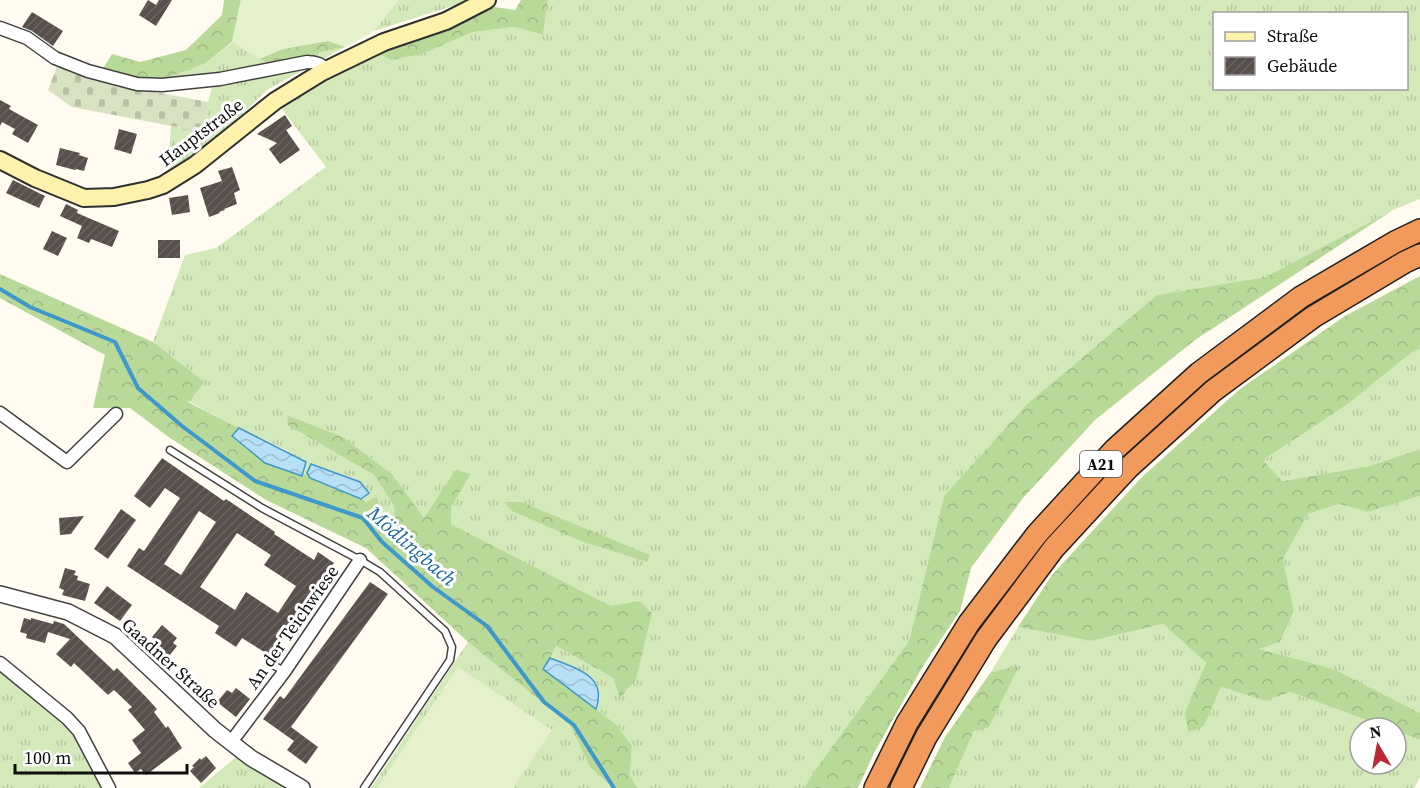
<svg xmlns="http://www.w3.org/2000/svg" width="1420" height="788" font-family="'Source Serif 4',serif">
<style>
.grass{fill:url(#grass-tufts);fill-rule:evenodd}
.forest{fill:url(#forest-crowns)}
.cemetery{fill:url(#cemetery-stones)}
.pitch{fill:#e5f0cc}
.water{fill:url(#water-waves);stroke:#3e98cb;stroke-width:1.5}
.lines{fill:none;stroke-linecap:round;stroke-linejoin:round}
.stream{stroke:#3e98cb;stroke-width:4}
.building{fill:url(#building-hatch);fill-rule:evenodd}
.service-casing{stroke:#414141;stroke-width:9}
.minor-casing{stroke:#414141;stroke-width:15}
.tertiary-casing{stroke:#414141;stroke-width:18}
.secondary-casing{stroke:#303030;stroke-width:20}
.motorway-casing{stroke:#1f1f1f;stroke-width:24}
.service{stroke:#fff;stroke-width:6}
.minor{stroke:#fff;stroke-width:12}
.tertiary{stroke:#fff;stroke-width:15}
.secondary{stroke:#fdf1ac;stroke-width:16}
.motorway{stroke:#f19a5b;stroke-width:21}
.labels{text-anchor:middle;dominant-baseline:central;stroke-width:6;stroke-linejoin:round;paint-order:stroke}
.shield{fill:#fff;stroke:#565656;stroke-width:1.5}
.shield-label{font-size:16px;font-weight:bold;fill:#0e0e0e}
.street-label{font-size:18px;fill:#0e0e0e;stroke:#fff}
.water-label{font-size:20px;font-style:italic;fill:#196a9e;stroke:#fff}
</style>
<defs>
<pattern id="grass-tufts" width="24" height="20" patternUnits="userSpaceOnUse" patternTransform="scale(1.5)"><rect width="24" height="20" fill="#d4e9ba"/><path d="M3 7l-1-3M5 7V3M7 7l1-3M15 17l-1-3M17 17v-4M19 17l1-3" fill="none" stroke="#b5c79f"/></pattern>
<pattern id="forest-crowns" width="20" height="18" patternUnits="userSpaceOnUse" patternTransform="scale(1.5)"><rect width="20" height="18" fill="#b9d999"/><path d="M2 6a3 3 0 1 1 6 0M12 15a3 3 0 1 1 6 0" fill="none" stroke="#9eb983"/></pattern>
<pattern id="cemetery-stones" width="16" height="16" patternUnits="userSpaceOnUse" patternTransform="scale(1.5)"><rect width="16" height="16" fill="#d8e1c1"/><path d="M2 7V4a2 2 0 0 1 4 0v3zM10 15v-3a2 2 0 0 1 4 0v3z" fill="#b8c0a5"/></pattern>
<pattern id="water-waves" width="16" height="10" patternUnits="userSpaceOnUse" patternTransform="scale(1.5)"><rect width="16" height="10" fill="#b6e0f5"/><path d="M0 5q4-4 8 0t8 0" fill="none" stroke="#9bbfd1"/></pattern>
<pattern id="building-hatch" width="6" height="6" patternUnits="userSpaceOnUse" patternTransform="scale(1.5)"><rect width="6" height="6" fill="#574f4b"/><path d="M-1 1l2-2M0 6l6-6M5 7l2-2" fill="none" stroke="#6a6461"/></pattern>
</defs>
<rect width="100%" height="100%" fill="#fffbf0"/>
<g class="grass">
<polygon points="241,0 471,0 374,31 267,90 207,148 168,172 171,126 203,131 208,102 215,77 158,82 206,63 232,43"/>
<path d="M548,0H1420V199L1393,210L1265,277L1157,295L1028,403L944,496L909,641L813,773L804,788H637L630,775L632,746L617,725L596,709L600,698L584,672L550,658L556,646L613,678L620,697L611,606L451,524V507L471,474L456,469L424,519L392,474L343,437L287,415L289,425L374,475L394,506L397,534L385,527L377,496L366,502L361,499L369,493L311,464L307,473L302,476L288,451L239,428L188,401L205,382L153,342L185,255L216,248L326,167L282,109L333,73L376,52L422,54L473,32L515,27L543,35ZM1214,14H1406V88H1214Z"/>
<polygon points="1420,349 1420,449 1369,466 1281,481 1263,460 1348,404 1411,353"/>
<polygon points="1420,496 1420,713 1334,669 1258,649 1280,642 1294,613 1283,559 1308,514 1339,504 1368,512"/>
<polygon points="1163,624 1206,663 1185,712 1204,726 1221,687 1265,701 1290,692 1388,728 1360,728 1360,764 1396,764 1396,731 1420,740 1420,777 1414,788 949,788 974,731 1019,667 991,672 1018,627 1091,641"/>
<polygon points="468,642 571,725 590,767 613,788 371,788"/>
<polygon points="0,670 74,732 104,788 0,788"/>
<polygon points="236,757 290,788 199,788"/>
</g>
<g class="forest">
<polygon points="224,0 241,0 232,42 206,63 158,82 102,70 112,54 140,62 186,50 222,15"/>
<polygon points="521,0 548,0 543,35 515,27 473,32 422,54 391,60 376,52 494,7 515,10"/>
<polygon points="328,41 345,47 268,63 259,59 283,49"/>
<polygon points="1393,210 1195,340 1095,420 1023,498 971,568 960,611 923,666 874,753 858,788 804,788 813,773 909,641 944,496 1028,403 1157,295 1265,277"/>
<polygon points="0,274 153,342 205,382 188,402 239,428 232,436 302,476 307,473 310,478 361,498 366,502 377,496 385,527 396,533 394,506 374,475 288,425 287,415 343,437 392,474 424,518 456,469 471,474 451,507 451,524 611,606 640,601 652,613 636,679 620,698 613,678 556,646 550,658 543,669 617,725 632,746 630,775 637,788 613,788 590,767 570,725 468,642 366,548 266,500 170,438 130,408 93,408 105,355 0,298"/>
<polygon points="1420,276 1420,349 1411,353 1348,404 1263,460 1282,481 1369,466 1420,449 1420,496 1368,512 1339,504 1308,514 1283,559 1294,612 1280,642 1259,649 1334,669 1420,713 1420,740 1396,731 1396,728 1388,728 1290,692 1265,701 1221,687 1204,726 1188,732 1185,712 1206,663 1163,624 1091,641 1018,627 1052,575 1142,477 1240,389 1345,316"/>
<polygon points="504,502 521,502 650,555 647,562 581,541 512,511"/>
<polygon points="1019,666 989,727 974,731 949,788 920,788 945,737 991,672"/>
</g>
<polygon class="cemetery" points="58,64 103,82 208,102 203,132 72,107 48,90"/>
<g class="pitch">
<polygon points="241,0 399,0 374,31 345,47 328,41 283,49 259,59 232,42"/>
<polygon points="458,667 552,730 513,788 377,788"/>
</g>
<g class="water">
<polygon points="239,428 306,462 302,476 265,463 232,436"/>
<polygon points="311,464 360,482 369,493 361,499 310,478 307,473"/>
<path d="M550,658C575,668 608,675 596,709L543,669Z"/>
</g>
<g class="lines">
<polyline class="stream" points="0,289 30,307 115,342 138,388 182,426 255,481 363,518 382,542 433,587 487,626 544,702 574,725 614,788"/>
</g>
<g class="building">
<polygon points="148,0 156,5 159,0 172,0 156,26 139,15"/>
<polygon points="32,12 63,31 53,46 32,31 22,27"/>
<polygon points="0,100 11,106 9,109 38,125 28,143 12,134 15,129 2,122 0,126"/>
<polygon points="285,115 292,126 286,130 300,150 280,164 269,149 277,143 257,134"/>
<polygon points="119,129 137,134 131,154 114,149"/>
<polygon points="60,148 80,153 79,155 88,158 84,171 76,169 75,170 56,165"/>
<polygon points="232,167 240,190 234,193 237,204 224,209 225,210 219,212 220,213 209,217 200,188 222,181 218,171"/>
<polygon points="13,180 45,196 39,208 6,193"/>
<polygon points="188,195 190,212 172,215 169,198"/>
<polygon points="66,204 78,210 77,213 119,231 112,247 91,239 89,243 77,238 82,226 60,216"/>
<polygon points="52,231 67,238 58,256 43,249"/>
<rect x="158" y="240" width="22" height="18"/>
<path d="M162,458L224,501L226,499L275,532L274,534L314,560L318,552L334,563L272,657L242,638L236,647L215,633L219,626L127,566L139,548L144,551L180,498L165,488L150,508L134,496ZM199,511L216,522L181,575L164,564ZM237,533L271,555L264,565L296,586L278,613L246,592L235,610L200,587Z"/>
<polygon points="121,509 136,520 108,559 94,549"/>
<polygon points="84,516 71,534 60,535 59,518"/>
<polygon points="65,568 76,571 74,575 78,576 77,580 90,584 85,601 62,595 64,590 59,588"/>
<polygon points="370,582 388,594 291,727 318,747 306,764 287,750 294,741 263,719 280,696 284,699"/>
<polygon points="107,586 132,605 120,621 94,603"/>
<polygon points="24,618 31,620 31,618 53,624 54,621 64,624 114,671 117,668 146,697 157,709 154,712 166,728 168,726 182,748 146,775 141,769 135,773 128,763 141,753 132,740 145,730 128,710 132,707 114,690 108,695 74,663 71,667 56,654 70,639 48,632 45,643 26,638 27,634 20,632"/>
<polygon points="162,625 177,638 173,643 177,646 165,661 149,648 156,640 152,637"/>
<polygon points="236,688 250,699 236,717 217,702 227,690 232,693"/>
<polygon points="206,756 216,768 201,783 190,771 194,767 192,766 200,758 201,760"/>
</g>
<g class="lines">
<g class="service-casing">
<g id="service">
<polyline points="170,450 262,508 360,560 380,572 445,631 452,647 450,660 364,788"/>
<polyline points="269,663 284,671"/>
</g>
</g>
<g class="minor-casing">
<g id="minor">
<path d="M0,28L27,38L55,58L88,71L137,84L162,85L220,79L307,62C315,62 322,64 327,70"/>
<polyline points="0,413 67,462 116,414"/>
<polyline points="0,663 67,718 79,731 109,788"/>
<polyline points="231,742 284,672 360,560"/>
</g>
</g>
<g class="tertiary-casing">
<polyline id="tertiary" points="0,594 68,612 115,636 215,730 251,758 302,788"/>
</g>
<g class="secondary-casing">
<polyline id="secondary" points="0,160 35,178 84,198 114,197 148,190 163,185 195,165 275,101 322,72 384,42 446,21 487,0"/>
</g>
<g class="motorway-casing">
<g id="motorway">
<polyline points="875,788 907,723 969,623 1037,534 1114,450 1199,373 1301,297 1395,242 1420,230"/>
<polyline points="901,788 926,737 986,639 1054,548 1128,468 1213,391 1313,317 1405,262 1420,255"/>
</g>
</g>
<use href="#service" class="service"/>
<use href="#minor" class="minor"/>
<use href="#tertiary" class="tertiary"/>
<use href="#secondary" class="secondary"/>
<use href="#motorway" class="motorway"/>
</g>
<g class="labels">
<rect class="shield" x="1080" y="451" width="42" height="26" rx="4.5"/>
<g class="shield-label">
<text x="1101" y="464">A21</text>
</g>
<g class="street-label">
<text transform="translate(201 132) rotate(-37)">Hauptstraße</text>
<text transform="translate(292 627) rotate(-55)">An der Teichwiese</text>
<text transform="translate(171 663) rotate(42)">Gaadner Straße</text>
</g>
<g class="water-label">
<text transform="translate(412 546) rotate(41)">Mödlingbach</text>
</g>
</g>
<rect x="1213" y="12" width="195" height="78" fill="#ffffff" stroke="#9f9f9f" stroke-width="1.5"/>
<rect x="1225" y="32" width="30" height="9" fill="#fdf1ac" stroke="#9f9f9f" stroke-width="1.5"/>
<text x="1267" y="42" font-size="18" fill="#0e0e0e">Straße</text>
<rect x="1225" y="57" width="30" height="18" fill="url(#building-hatch)" stroke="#9f9f9f" stroke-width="1.5"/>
<text x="1267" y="72" font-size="18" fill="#0e0e0e">Gebäude</text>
<g transform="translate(1378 746) rotate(350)"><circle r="28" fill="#ffffff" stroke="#9f9f9f" stroke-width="1.5"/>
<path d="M0-4.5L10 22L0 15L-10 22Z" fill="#bc2836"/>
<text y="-9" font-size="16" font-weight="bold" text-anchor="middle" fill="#0e0e0e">N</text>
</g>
<path d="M15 764v9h172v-9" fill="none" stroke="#0e0e0e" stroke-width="3"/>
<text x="24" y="764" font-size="18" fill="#0e0e0e" stroke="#ffffff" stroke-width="4.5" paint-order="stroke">100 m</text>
</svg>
